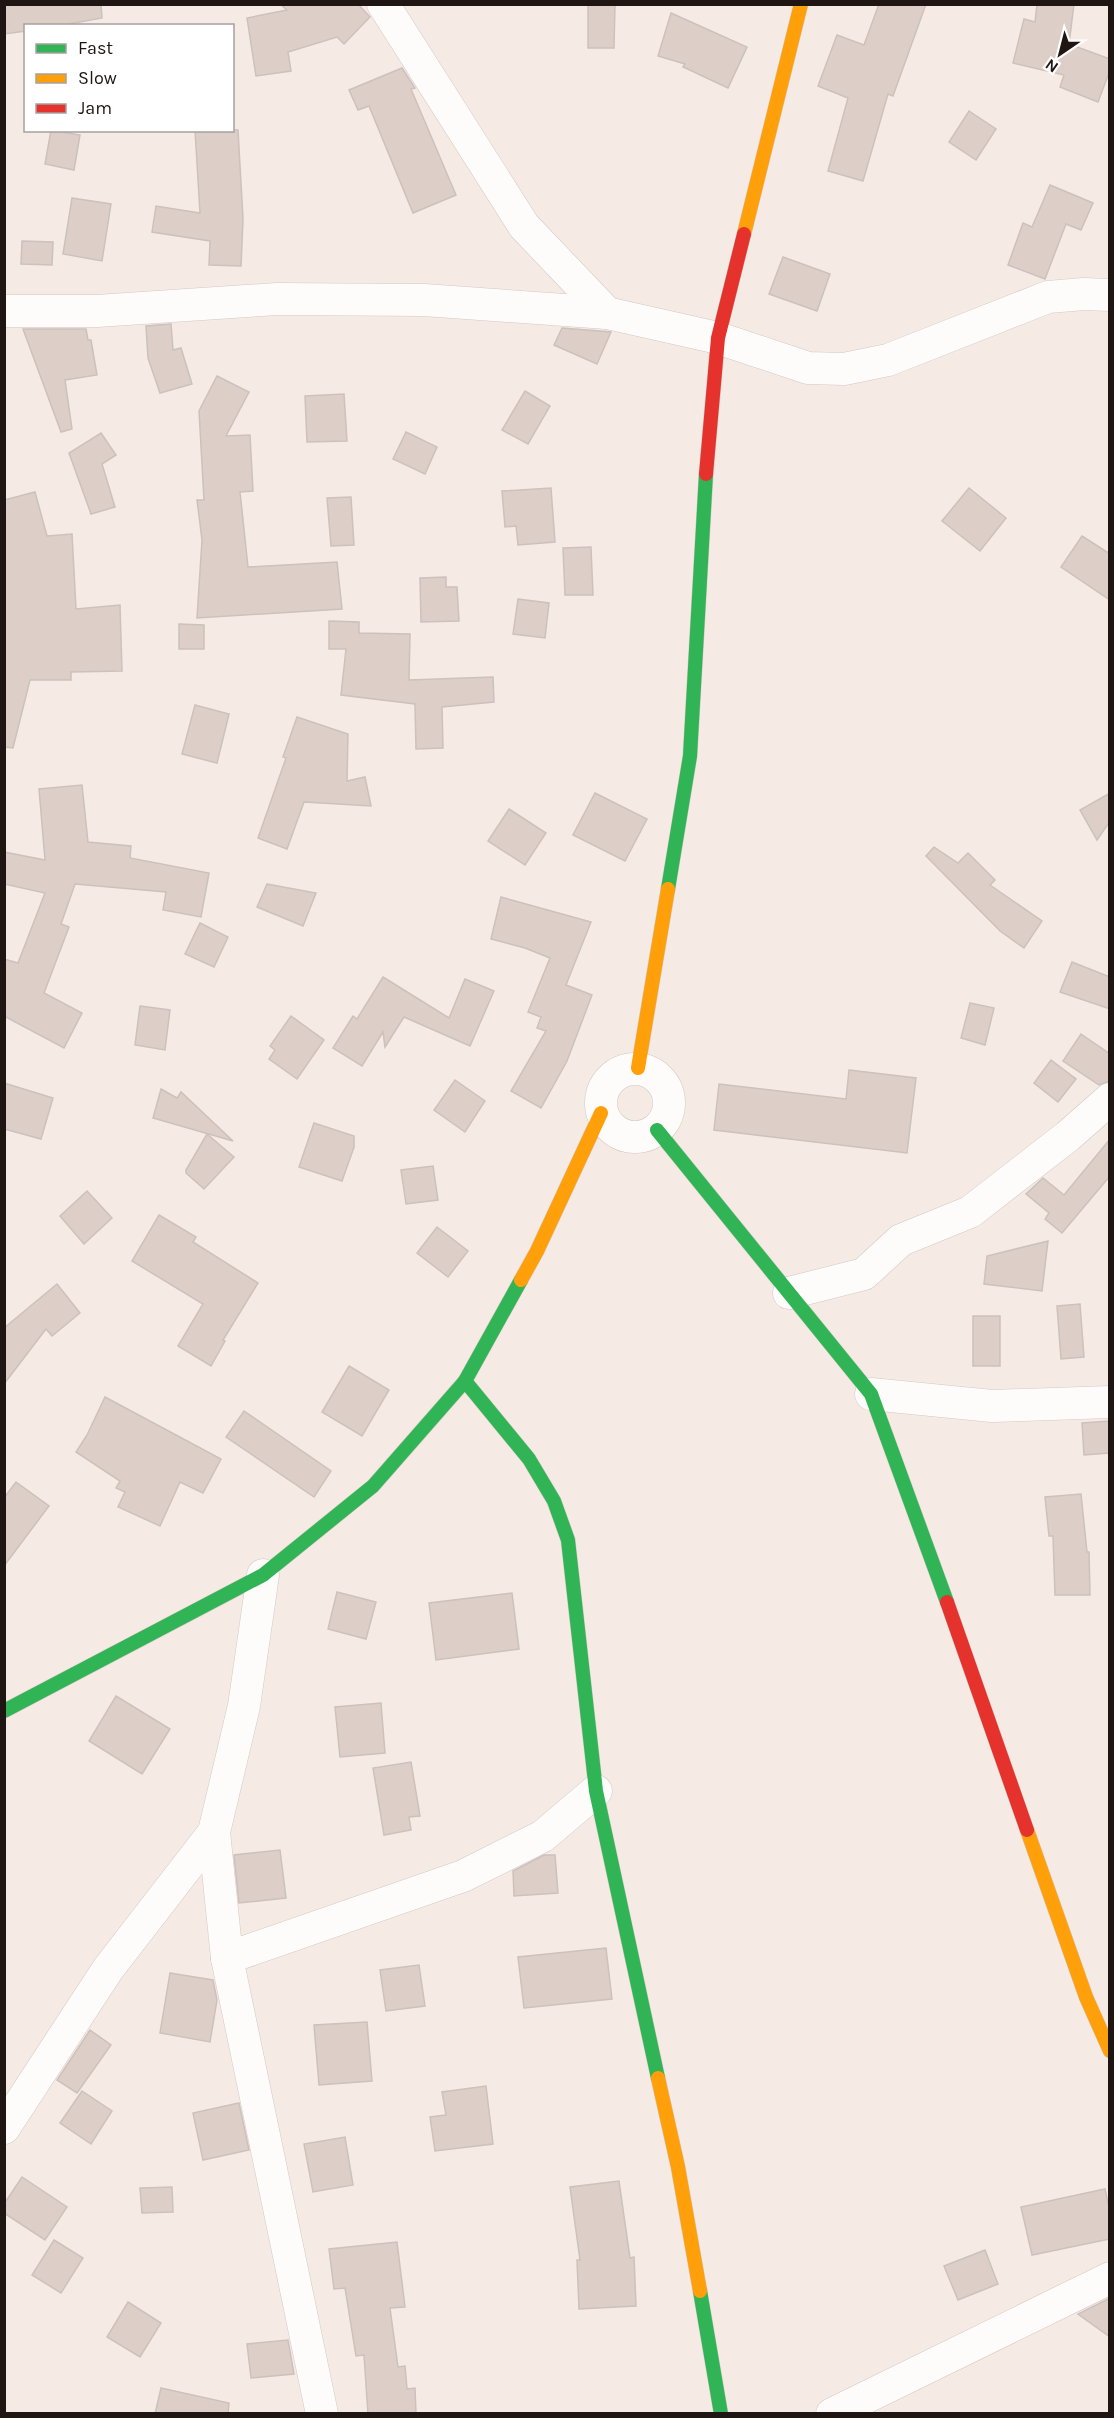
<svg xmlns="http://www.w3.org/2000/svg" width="1114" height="2418" font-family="Karla,sans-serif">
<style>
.building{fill:#ddcec8;stroke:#ccc1bd;stroke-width:1.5}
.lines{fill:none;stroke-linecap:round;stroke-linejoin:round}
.street-casing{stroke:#d2c8c3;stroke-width:33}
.fast-casing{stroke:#d2c8c3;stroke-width:15}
.slow-casing{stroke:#d2c8c3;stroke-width:15}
.jam-casing{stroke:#d2c8c3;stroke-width:15}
.street{stroke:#fefcfb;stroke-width:32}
.fast{stroke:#30b455;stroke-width:14}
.slow{stroke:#ff9f0a;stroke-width:14}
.jam{stroke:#e5322d;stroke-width:14}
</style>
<rect width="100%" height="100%" fill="#f6eae4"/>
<g class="building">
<polygon points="4,4 101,4 102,18 58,26 26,26 26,31 4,34"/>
<polygon points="280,4 358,4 370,17 344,44 337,37 288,52 291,71 256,76 247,18 287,10"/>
<polygon points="588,4 615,4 614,48 588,48"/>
<polygon points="879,4 926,4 893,96 888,94 863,181 828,171 848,98 818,86 837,35 864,45"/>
<polygon points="1037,4 1074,4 1069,44 1110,59 1110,70 1098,102 1060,87 1064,75 1013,63 1024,19 1035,22"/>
<polygon points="671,13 747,47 728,88 683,67 685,64 658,56"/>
<polygon points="402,68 415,88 411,89 456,195 413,213 369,106 358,110 349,90"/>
<polygon points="969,111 996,129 976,160 949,142"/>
<polygon points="51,130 80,135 74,170 45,164"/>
<polygon points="195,130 238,130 243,219 241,266 209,265 210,241 152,232 156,206 200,213"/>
<polygon points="1050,185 1093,203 1081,230 1066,224 1045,279 1008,265 1023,223 1032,227"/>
<polygon points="72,198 111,204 102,261 63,254"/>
<polygon points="22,241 53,242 52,265 21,264"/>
<polygon points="783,257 830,274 817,311 769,294"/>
<polygon points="171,324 173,350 181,348 192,384 160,393 148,358 146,326"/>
<polygon points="562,328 611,332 597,364 554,345"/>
<polygon points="23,329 86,329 88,340 91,340 97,375 65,380 72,429 61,432"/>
<polygon points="217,376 249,392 226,436 250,435 253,491 240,492 248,567 337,562 342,609 197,618 202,540 197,500 204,500 199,411"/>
<polygon points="525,391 550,406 528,444 502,430"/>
<polygon points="344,394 347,441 307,442 305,396"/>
<polygon points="406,432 437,447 425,474 393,459"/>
<polygon points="101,433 116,455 102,464 115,507 91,514 69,453"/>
<polygon points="551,488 555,542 518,545 516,526 505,527 502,491"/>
<polygon points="969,488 1006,518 980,551 942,521"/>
<polygon points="35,492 47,536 72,534 76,609 120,605 122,671 71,672 71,680 30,680 13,748 4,747 4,500"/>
<polygon points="351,497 354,545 331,546 327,498"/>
<polygon points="1082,536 1110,554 1110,600 1061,567"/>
<polygon points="591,547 593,595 565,595 563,548"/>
<polygon points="446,577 446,587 457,587 459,621 421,622 420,578"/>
<polygon points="518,599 549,603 545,638 513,634"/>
<polygon points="329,621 359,622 359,633 410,634 409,680 493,677 494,702 442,707 443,748 416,749 415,704 341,695 346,649 329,649"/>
<polygon points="179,624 204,625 204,649 179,649"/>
<polygon points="195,705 229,714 217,763 182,754"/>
<polygon points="297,717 348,734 347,781 365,777 371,806 304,802 287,849 258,838 286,758 283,757"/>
<polygon points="82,785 88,842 131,846 130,858 209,873 201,917 163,910 166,892 75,884 61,924 69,927 44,993 82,1013 64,1048 4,1016 4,959 18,963 45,893 4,884 4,852 45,860 39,789"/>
<polygon points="595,793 647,819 625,861 573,835"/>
<polygon points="1110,793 1110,821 1097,840 1080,810"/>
<polygon points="509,809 546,833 525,865 488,841"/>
<polygon points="934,847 958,863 968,853 995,880 990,885 1042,921 1024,948 1000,931 926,856"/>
<polygon points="267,884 316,893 303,926 257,907"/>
<polygon points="501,897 591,922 566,985 592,995 567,1061 541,1108 511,1091 546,1031 537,1028 541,1017 528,1012 550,958 525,948 491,939"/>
<polygon points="200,923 228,937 214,967 185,954"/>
<polygon points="1072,962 1110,977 1110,1009 1060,992"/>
<polygon points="383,977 449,1018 465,979 494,991 470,1046 404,1017 385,1047 383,1032 362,1066 333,1048 353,1016 357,1019"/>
<polygon points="970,1003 994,1008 985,1045 961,1038"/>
<polygon points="140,1006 170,1010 165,1050 135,1045"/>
<polygon points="291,1016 324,1040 297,1079 269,1059 275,1050 270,1046"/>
<polygon points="1081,1034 1110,1054 1110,1081 1099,1085 1063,1061"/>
<polygon points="1051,1060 1076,1079 1058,1102 1034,1083"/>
<polygon points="849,1070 916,1078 907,1153 714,1130 719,1084 846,1099"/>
<polygon points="455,1080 485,1101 465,1132 434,1110"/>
<polygon points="4,1083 53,1098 41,1139 4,1129"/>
<polygon points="161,1089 177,1098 181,1092 233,1141 153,1118"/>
<polygon points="314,1123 354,1136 354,1147 342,1181 299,1167"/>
<polygon points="207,1134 234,1157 204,1189 186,1173 186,1170"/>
<polygon points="1110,1139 1110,1176 1062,1233 1045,1219 1049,1213 1026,1194 1043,1178 1064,1195"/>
<polygon points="433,1166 438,1200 406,1204 401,1170"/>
<polygon points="87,1191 112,1218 84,1244 60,1216"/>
<polygon points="159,1215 196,1237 193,1242 258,1283 223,1340 225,1341 211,1366 178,1346 203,1304 132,1261"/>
<polygon points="437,1227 468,1251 448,1277 417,1253"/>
<polygon points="1048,1241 1042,1291 984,1284 987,1256"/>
<polygon points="57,1284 80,1313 52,1336 46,1329 4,1384 4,1328"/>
<polygon points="1080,1304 1084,1357 1061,1359 1057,1306"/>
<rect x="973" y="1316" width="27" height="50"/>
<polygon points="349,1366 389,1390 362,1436 322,1412"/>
<polygon points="105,1397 221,1459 203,1493 180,1482 160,1526 118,1507 125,1492 116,1488 120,1481 76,1452 87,1435"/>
<polygon points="244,1411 331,1471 314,1497 226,1437"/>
<polygon points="1110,1421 1110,1453 1084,1455 1082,1423"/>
<polygon points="16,1482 49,1506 4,1566 4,1498"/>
<polygon points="1081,1494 1087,1552 1089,1552 1090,1595 1055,1595 1053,1536 1049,1536 1045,1497"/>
<polygon points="337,1592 376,1602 366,1639 328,1629"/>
<polygon points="512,1593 519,1649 436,1660 429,1603"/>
<polygon points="116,1696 170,1729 142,1774 89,1741"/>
<polygon points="381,1703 385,1753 340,1757 335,1707"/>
<polygon points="411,1762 420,1816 409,1817 411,1830 384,1835 373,1768"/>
<polygon points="280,1850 286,1898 239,1903 234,1855"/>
<polygon points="544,1855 555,1855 558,1893 514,1896 513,1871"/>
<polygon points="606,1948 612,1999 524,2008 518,1957"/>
<polygon points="419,1965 425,2006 386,2011 380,1970"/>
<polygon points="170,1973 213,1980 217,2000 210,2042 160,2033"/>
<polygon points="367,2022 372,2081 319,2085 314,2025"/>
<polygon points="90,2030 111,2045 77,2093 57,2080"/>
<polygon points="486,2086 493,2144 435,2151 430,2117 446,2115 442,2092"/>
<polygon points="82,2091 112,2111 91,2144 60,2123"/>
<polygon points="239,2103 249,2150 203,2160 193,2113"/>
<polygon points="345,2137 353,2185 313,2192 304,2144"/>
<polygon points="22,2177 67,2207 45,2240 4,2213 4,2204"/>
<polygon points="619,2181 630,2258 634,2257 636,2306 579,2309 577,2260 580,2260 570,2187"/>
<polygon points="172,2187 173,2212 142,2213 140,2188"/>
<polygon points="1105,2189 1110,2212 1110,2239 1032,2255 1021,2207"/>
<polygon points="54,2240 83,2258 61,2293 32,2275"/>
<polygon points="397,2242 405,2307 390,2308 398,2367 405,2366 407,2389 415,2388 416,2414 368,2414 364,2355 356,2356 345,2288 334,2289 329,2249"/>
<polygon points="985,2250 998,2284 958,2300 944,2266"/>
<polygon points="1110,2298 1110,2337 1078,2314"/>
<polygon points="128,2302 161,2323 140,2357 107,2337"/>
<polygon points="288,2340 294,2374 251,2378 247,2344"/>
<polygon points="161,2388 229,2403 228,2414 155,2414"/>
</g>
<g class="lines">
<g class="street-casing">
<g id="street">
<polyline points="383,4 524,226 607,313 718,338 808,368 844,369 888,360 1048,297 1084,294 1110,295"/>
<polyline points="4,311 97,311 277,299 424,300 607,313"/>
<circle cx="635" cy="1103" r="34"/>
<polyline points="789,1293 864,1274 901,1240 970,1212 1068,1136 1110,1099"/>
<polyline points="871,1394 992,1406 1110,1402"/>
<polyline points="214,1832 227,1958 322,2414"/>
<polyline points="227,1958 463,1876 543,1836 596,1791"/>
<polyline points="4,2128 108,1969 214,1832 244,1706 263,1575"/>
<polyline points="832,2414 1110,2278"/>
</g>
</g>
<g class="fast-casing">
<g id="fast">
<polyline points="668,889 690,756 706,474"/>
<polyline points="657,1130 871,1394 947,1602"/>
<polyline points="465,1381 529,1459 554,1501 568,1540 596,1791 658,2078"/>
<polyline points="4,1711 263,1575 373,1486 465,1381 521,1280"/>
<polyline points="700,2291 721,2414"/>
</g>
</g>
<g class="slow-casing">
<g id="slow">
<polyline points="744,234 801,4"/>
<polyline points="638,1068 668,889"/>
<polyline points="521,1280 537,1251 601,1113"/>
<polyline points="1027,1830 1086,1997 1110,2051"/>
<polyline points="658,2078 678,2167 700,2291"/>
</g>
</g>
<g class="jam-casing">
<g id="jam">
<polyline points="706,474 718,338 744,234"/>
<polyline points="947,1602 1027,1830"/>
</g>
</g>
<use href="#street" class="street"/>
<use href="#fast" class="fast"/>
<use href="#slow" class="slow"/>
<use href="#jam" class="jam"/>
</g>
<rect width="1114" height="2418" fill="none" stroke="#1f1512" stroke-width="12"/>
<rect x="24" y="24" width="210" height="108" fill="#ffffff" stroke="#a5a1a0" stroke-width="1.5"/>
<rect x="36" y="44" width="30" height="9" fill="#30b455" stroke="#a5a1a0" stroke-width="1.5"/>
<text x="78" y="54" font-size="18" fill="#1f1512">Fast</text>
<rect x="36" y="74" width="30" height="9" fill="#ff9f0a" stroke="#a5a1a0" stroke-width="1.5"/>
<text x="78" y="84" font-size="18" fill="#1f1512">Slow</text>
<rect x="36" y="104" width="30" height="9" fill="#e5322d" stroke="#a5a1a0" stroke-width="1.5"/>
<text x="78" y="114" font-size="18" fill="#1f1512">Jam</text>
<g transform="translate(1060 54) rotate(215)" stroke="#ffffff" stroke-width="4.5" paint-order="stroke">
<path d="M0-4.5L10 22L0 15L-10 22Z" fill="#1f1512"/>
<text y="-9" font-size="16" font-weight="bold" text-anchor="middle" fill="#1f1512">N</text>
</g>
</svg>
